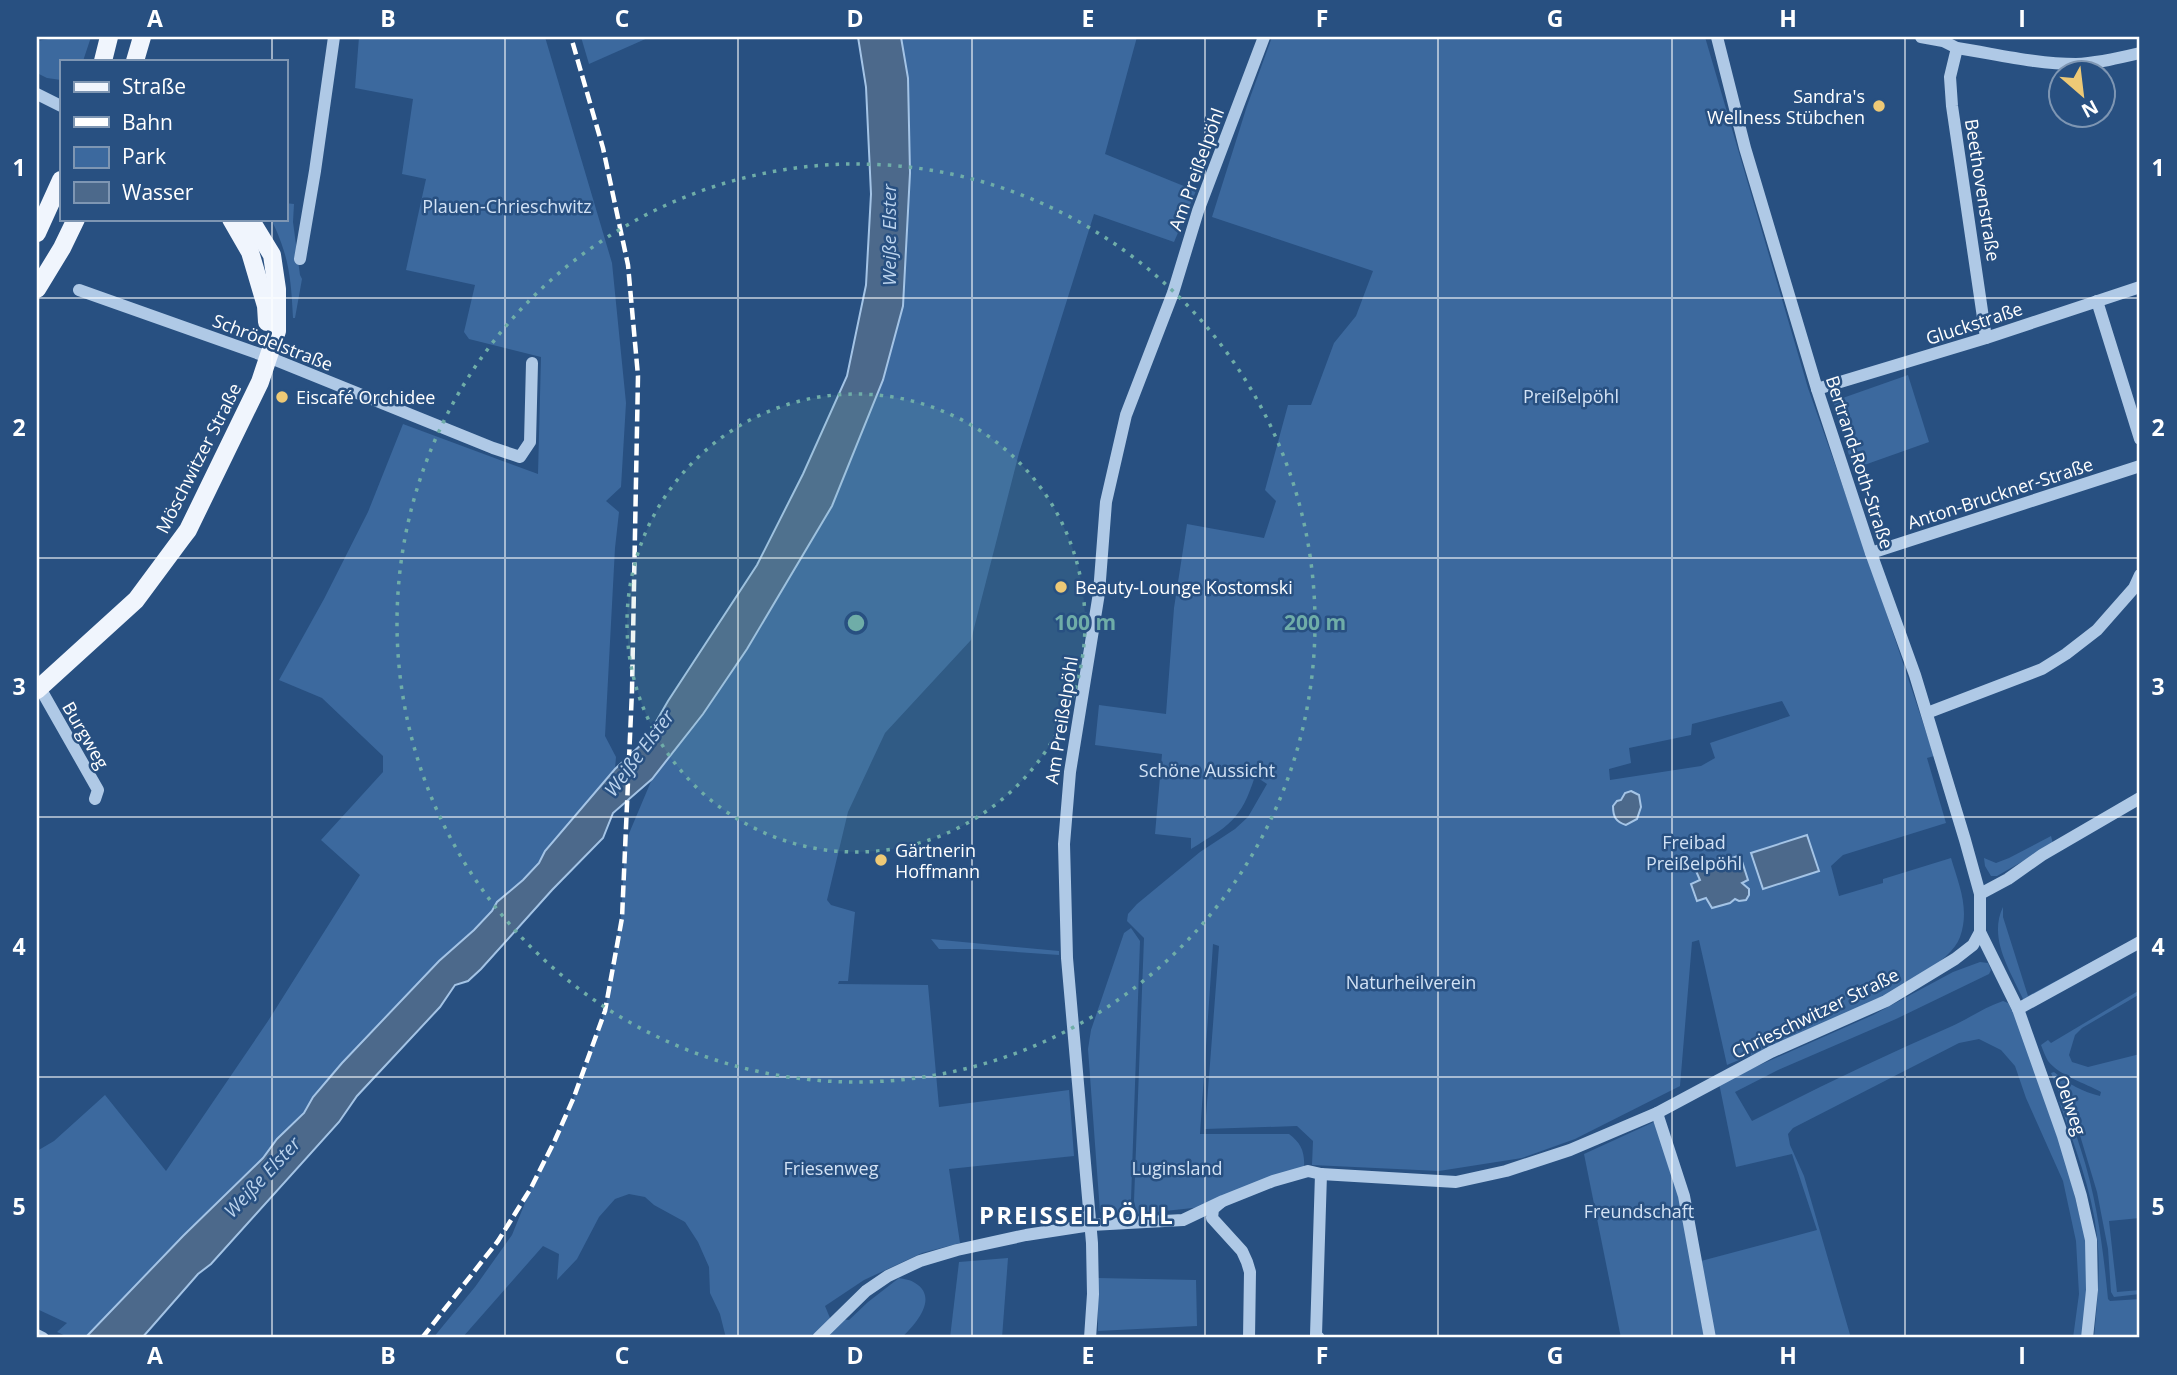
<svg xmlns="http://www.w3.org/2000/svg" width="2177" height="1375" font-family="'Open Sans',sans-serif">
<style>
.green{fill:#3c699e;fill-rule:evenodd}
.water{fill:#4c698b;stroke:#a4c4e6;stroke-width:2}
.lines{fill:none;stroke-linecap:round;stroke-linejoin:round}
.minor{stroke:#afc9e6;stroke-width:12}
.major{stroke:#f0f5fd;stroke-width:18}
.rail{stroke:#fff;stroke-width:4.5;stroke-dasharray:12 5;stroke-linecap:butt}
.grid{fill:none;stroke:#fff;stroke-width:2;stroke-opacity:0.55}
.ring{fill:none;stroke:#6fada8;stroke-width:3.5;stroke-dasharray:3.5 7}
.poi-dot{fill:#eec976;stroke:#285081;stroke-width:2.5}
.labels{text-anchor:middle;dominant-baseline:central;stroke-width:5;stroke-linejoin:round;paint-order:stroke}
.poi-label{font-size:18px;fill:#fff;stroke:#285081;text-anchor:start}
.street-label{font-size:18px;fill:#fff;stroke:#285081}
.park-label{font-size:18px;fill:#d2e2f5;stroke:#285081}
.water-label{font-size:19px;font-style:italic;fill:#bbd3ed;stroke:#285081}
.district-label{font-size:24px;font-weight:bold;letter-spacing:2px;fill:#fff;stroke:#285081}
.centre{fill:#6fada8;stroke:#285081;stroke-width:3.5}
.ring-label{font-size:21px;text-anchor:middle;font-weight:bold;fill:#6fada8;stroke:#285081;stroke-width:5;stroke-linejoin:round;paint-order:stroke}
.neatline{fill:none;stroke:#fff;stroke-width:2.5}
.grid-label{font-size:23px;text-anchor:middle;font-weight:bold;fill:#fff}
</style>
<rect width="100%" height="100%" fill="#285081"/>
<g class="green">
<polygon points="59,37 91,37 83,61 61,61 61,80 47,78 37,73 37,41"/>
<polygon points="359,37 545,37 612,263 626,403 621,487 606,501 619,512 615,548 605,736 616,757 615,769 545,851 539,863 523,880 497,902 492,911 474,930 439,961 313,1097 304,1113 277,1139 263,1158 183,1236 85,1338 70,1338 57,1332 67,1323 37,1309 37,1151 54,1141 105,1095 166,1171 268,1021 360,875 321,840 383,772 383,756 322,698 279,680 324,599 368,512 403,424 538,474 541,357 469,339 464,332 475,285 406,270 426,179 402,174 413,99 355,88"/>
<polygon points="581,37 650,37 589,64"/>
<path d="M901,37H1137L1105,154L1196,191L1174,242L1094,214L1019,453L971,640L885,733L848,812L827,900L831,905L855,912L848,981H839L838,984L928,985L939,1107L1069,1090L1074,1156L949,1169L960,1243L922,1253L864,1280L825,1306L830,1318L849,1320L868,1302L899,1278C904,1279 911,1280 915,1283C940,1298 914,1326 901,1338H726L720,1314L710,1293L709,1267L698,1242L685,1222L654,1205L645,1197L629,1194L615,1199L599,1217L577,1259L557,1280L559,1254L543,1246L462,1338H433L475,1287L512,1235L531,1188L555,1140L574,1097L605,1011L621,918L625,843L652,779L703,714L747,649L832,506L883,380L903,306L908,78Z"/>
<path d="M1272,37H1705L1808,388L1867,555L1934,756L1927,758L1946,823L1843,855L1831,866L1839,896L1883,883V879L1951,858C1959,885 1970,909 1960,937C1943,984 1776,1044 1727,1065L1699,940L1692,942L1680,1086L1575,1139L1522,1158L1439,1171L1312,1165L1313,1141L1297,1126L1205,1129L1219,946L1213,944L1200,1134H1289C1301,1143 1305,1152 1304,1167L1202,1207L1137,1214L1134,1201L1144,938L1127,921L1128,914L1137,904L1200,852L1235,829L1248,817L1267,784L1255,776C1241,821 1228,826 1191,849V838L1155,834L1162,754L1095,745L1099,705L1166,714L1174,608L1187,524L1264,538L1276,501L1265,490L1288,405H1311L1334,343L1356,316L1373,271L1212,217L1247,106ZM1782,701L1790,716L1710,743L1715,758L1701,766L1610,780L1609,769L1631,763L1629,748L1691,735L1692,724Z"/>
<path d="M285,203L294,204L293,222L300,275L302,279L295,318H293C291,277 289,256 271,219H285Z"/>
<polygon points="1908,375 1929,442 1853,469 1834,403 1837,400"/>
<polygon points="2051,836 2053,844 1997,876 1991,876 1985,866 1984,858 1996,863 2009,858"/>
<path d="M2003,907V917L2028,996L2131,941L2025,1000L2023,999C2010,970 1988,938 2003,907Z"/>
<polygon points="1131,928 1140,941 1131,1200 1133,1214 1100,1212 1088,1049 1091,1030 1124,933"/>
<polygon points="931,939 1059,951 1059,955 976,949 939,949"/>
<path d="M1980,962L1988,963L1991,970L1989,974L1896,1019L1778,1070L1735,1092L1752,1121C1817,1088 1883,1056 1950,1027C1968,1019 1985,1007 2003,1001L2008,1003L2017,1020L2059,1134L2088,1249L2084,1338H2073L2079,1294L2076,1241L2063,1181L2026,1098L2015,1066L2001,1050L1979,1039L1959,1043L1793,1128L1788,1134L1790,1145L1804,1176L1851,1338H1715L1701,1261L1817,1230L1792,1154L1736,1167L1719,1083L1873,1015L1953,972Z"/>
<path d="M2140,990V994L2082,1028L2075,1035L2069,1055L2072,1062L2088,1067L2140,1054V1218L2109,1221L2117,1292L2140,1290V1294L2114,1297L2111,1292L2108,1249L2097,1192L2073,1112L2061,1097L2051,1073L2054,1072C2068,1084 2083,1092 2100,1096L2101,1092C2085,1083 2060,1076 2048,1061C2045,1056 2043,1050 2041,1045L2048,1040L2051,1043Z"/>
<path d="M2059,1101C2072,1115 2075,1132 2081,1150C2097,1199 2103,1248 2108,1299L2110,1301L2140,1299V1338H2094C2097,1304 2101,1270 2097,1236C2092,1190 2074,1145 2059,1101Z"/>
<polygon points="1656,1121 1681,1201 1704,1338 1621,1338 1584,1154"/>
<polygon points="1008,1258 1002,1338 950,1338 959,1262"/>
<polygon points="1098,1278 1196,1280 1197,1326 1098,1331"/>
</g>
<g class="water">
<polygon points="858,37 901,37 908,78 910,173 903,306 883,380 832,506 747,649 703,714 652,779 613,813 603,838 552,890 481,969 468,981 455,985 440,1007 357,1096 339,1122 211,1264 198,1274 142,1338 85,1338 183,1236 263,1158 277,1139 304,1113 313,1097 342,1063 439,961 474,930 492,911 497,902 523,880 539,863 545,851 615,769 645,741 668,701 757,565 803,474 847,376 866,285 871,194 866,87"/>
<path d="M1631,791L1639,795L1641,807L1637,819L1626,825C1616,822 1613,817 1613,806L1617,801L1621,800L1625,793Z"/>
<polygon points="1807,835 1819,871 1763,889 1751,853"/>
<polygon points="1740,855 1748,880 1742,883 1749,889 1749,895 1746,900 1739,901 1735,899 1730,903 1712,908 1706,898 1697,901 1691,884 1700,880 1696,871"/>
</g>
<g class="lines">
<g class="minor">
<polyline points="1717,37 1745,148 1817,389 1871,553 1915,675 1965,840 1980,894 1980,932 2018,1009 2063,1136 2081,1196 2091,1240 2092,1290 2087,1338"/>
<path d="M1921,37L1943,41L1957,48C1996,54 2036,64 2076,64C2098,63 2119,58 2140,53"/>
<polyline points="1957,48 1950,77 1952,106 1986,338"/>
<polyline points="37,94 61,106"/>
<polyline points="300,259 315,171 334,37"/>
<polyline points="79,290 268,357 493,448 520,457 530,442 532,363"/>
<polyline points="2097,301 2140,439"/>
<polyline points="1817,389 1986,338 2140,287"/>
<polyline points="1871,553 2140,466"/>
<polyline points="40,688 98,790 95,799"/>
<polyline points="1927,713 2042,669 2066,654 2097,630 2134,588 2140,575"/>
<polyline points="1980,894 2008,879 2042,855 2140,798"/>
<polyline points="2018,1009 2140,942"/>
<polyline points="1657,1113 1684,1196 1710,1338"/>
<polyline points="1220,1203 1213,1209 1212,1218 1242,1251 1247,1262 1250,1272 1249,1338"/>
<polyline points="37,1335 43,1338"/>
<polyline points="818,1338 866,1291 888,1276 920,1261 957,1250 1026,1235 1091,1225 1183,1220 1223,1201 1273,1181 1308,1171 1321,1174 1456,1182 1506,1171 1570,1150 1657,1113 1771,1052 1886,1001 1955,959 1973,945 1980,932"/>
<polyline points="1090,1338 1093,1294 1092,1243 1067,958 1064,844 1070,772 1099,593 1106,502 1126,415 1173,293 1198,211 1264,37"/>
<polyline points="1319,1338 1316,1335 1321,1174"/>
</g>
<g class="major">
<polyline points="103,61 109,37"/>
<polyline points="135,61 142,37"/>
<polyline points="231,219 250,252 266,306 267,322"/>
<polyline points="37,233 61,180"/>
<polyline points="37,289 62,248 76,219"/>
<polyline points="37,690 136,600 182,538 188,530 260,382 277,331 277,289 272,255 250,219"/>
</g>
<polyline class="rail" points="422,1338 498,1241 531,1188 555,1140 574,1097 605,1011 622,918 632,691 638,376 628,265 603,148 571,37"/>
</g>
<path class="grid" d="M272,37V61M505,37V1338M738,37V1338M972,37V1338M1205,37V1338M1438,37V1338M1672,37V1338M1905,37V1338M272,219V1338M37,298H2140M37,558H2140M37,817H2140M37,1077H2140"/>
<circle cx="856" cy="623" r="229" fill="#6fada8" fill-opacity=".12"/>
<g class="ring">
<circle cx="856" cy="623" r="229"/>
<circle cx="856" cy="623" r="459"/>
</g>
<g class="poi-dot">
<circle cx="1879" cy="106" r="7"/>
<circle cx="282" cy="397" r="7"/>
<circle cx="1061" cy="587" r="7"/>
<circle cx="881" cy="860" r="7"/>
</g>
<g class="labels">
<g class="poi-label">
<text x="1865" y="96" text-anchor="end">Sandra's<tspan x="1865" dy="21">Wellness Stübchen</tspan></text>
<text x="296" y="397">Eiscafé Orchidee</text>
<text x="1075" y="587">Beauty-Lounge Kostomski</text>
<text x="895" y="850">Gärtnerin<tspan x="895" dy="21">Hoffmann</tspan></text>
</g>
<g class="street-label">
<text transform="translate(1196 169) rotate(-70)">Am Preißelpöhl</text>
<text transform="translate(1983 190) rotate(81)">Beethovenstraße</text>
<text transform="translate(1974 323) rotate(-18)">Gluckstraße</text>
<text transform="translate(273 342) rotate(21)">Schrödelstraße</text>
<text transform="translate(198 458) rotate(-63)">Möschwitzer Straße</text>
<text transform="translate(1860 462) rotate(72)">Bertrand-Roth-Straße</text>
<text transform="translate(2000 493) rotate(-18)">Anton-Bruckner-Straße</text>
<text transform="translate(1061 720) rotate(-81)">Am Preißelpöhl</text>
<text transform="translate(86 735) rotate(60)">Burgweg</text>
<text transform="translate(1815 1013) rotate(-26)">Chrieschwitzer Straße</text>
<text transform="translate(2071 1105) rotate(71)">Oelweg</text>
</g>
<g class="park-label">
<text x="507" y="206">Plauen-Chrieschwitz</text>
<text x="1571" y="396">Preißelpöhl</text>
<text x="1207" y="770">Schöne Aussicht</text>
<text x="1694" y="842">Freibad<tspan x="1694" dy="21">Preißelpöhl</tspan></text>
<text x="1411" y="982">Naturheilverein</text>
<text x="831" y="1168">Friesenweg</text>
<text x="1177" y="1168">Luginsland</text>
<text x="1639" y="1211">Freundschaft</text>
</g>
<g class="water-label">
<text transform="translate(889 235) rotate(-90)">Weiße Elster</text>
<text transform="translate(639 753) rotate(-53)">Weiße Elster</text>
<text transform="translate(262 1177) rotate(-47)">Weiße Elster</text>
</g>
<g class="district-label">
<text x="1077" y="1214">PREISSELPÖHL</text>
</g>
</g>
<circle cx="856" cy="623" r="10" class="centre"/>
<g class="ring-label">
<text x="1085" y="630">100 m</text>
<text x="1315" y="630">200 m</text>
</g>
<rect width="2177" height="1375" fill="none" stroke="#285081" stroke-width="77"/>
<rect x="60" y="60" width="228" height="161" fill="#285081" stroke="#7e96b3" stroke-width="2"/>
<rect x="74" y="82" width="35" height="10" fill="#f0f5fd" stroke="#7e96b3" stroke-width="2"/>
<text x="122" y="94" font-size="21" fill="#ffffff">Straße</text>
<rect x="74" y="117" width="35" height="10" fill="#ffffff" stroke="#7e96b3" stroke-width="2"/>
<text x="122" y="130" font-size="21" fill="#ffffff">Bahn</text>
<rect x="74" y="147" width="35" height="21" fill="#3c699e" stroke="#7e96b3" stroke-width="2"/>
<text x="122" y="164" font-size="21" fill="#ffffff">Park</text>
<rect x="74" y="182" width="35" height="21" fill="#4c698b" stroke="#7e96b3" stroke-width="2"/>
<text x="122" y="200" font-size="21" fill="#ffffff">Wasser</text>
<g transform="translate(2082 94) rotate(152)"><circle r="33" fill="#285081" stroke="#7e96b3" stroke-width="2"/>
<path d="M0-5L12 26L0 18L-12 26Z" fill="#eec976"/>
<text y="-10" font-size="19" font-weight="bold" text-anchor="middle" fill="#ffffff">N</text>
</g>
<rect x="38" y="38" width="2100" height="1298" class="neatline"/>
<g class="grid-label">
<text x="155" y="27">A</text>
<text x="388" y="27">B</text>
<text x="622" y="27">C</text>
<text x="855" y="27">D</text>
<text x="1088" y="27">E</text>
<text x="1322" y="27">F</text>
<text x="1555" y="27">G</text>
<text x="1788" y="27">H</text>
<text x="2022" y="27">I</text>
<text x="19" y="176">1</text>
<text x="2158" y="176">1</text>
<text x="19" y="436">2</text>
<text x="2158" y="436">2</text>
<text x="19" y="695">3</text>
<text x="2158" y="695">3</text>
<text x="19" y="955">4</text>
<text x="2158" y="955">4</text>
<text x="19" y="1215">5</text>
<text x="2158" y="1215">5</text>
<text x="155" y="1364">A</text>
<text x="388" y="1364">B</text>
<text x="622" y="1364">C</text>
<text x="855" y="1364">D</text>
<text x="1088" y="1364">E</text>
<text x="1322" y="1364">F</text>
<text x="1555" y="1364">G</text>
<text x="1788" y="1364">H</text>
<text x="2022" y="1364">I</text>
</g>
</svg>
